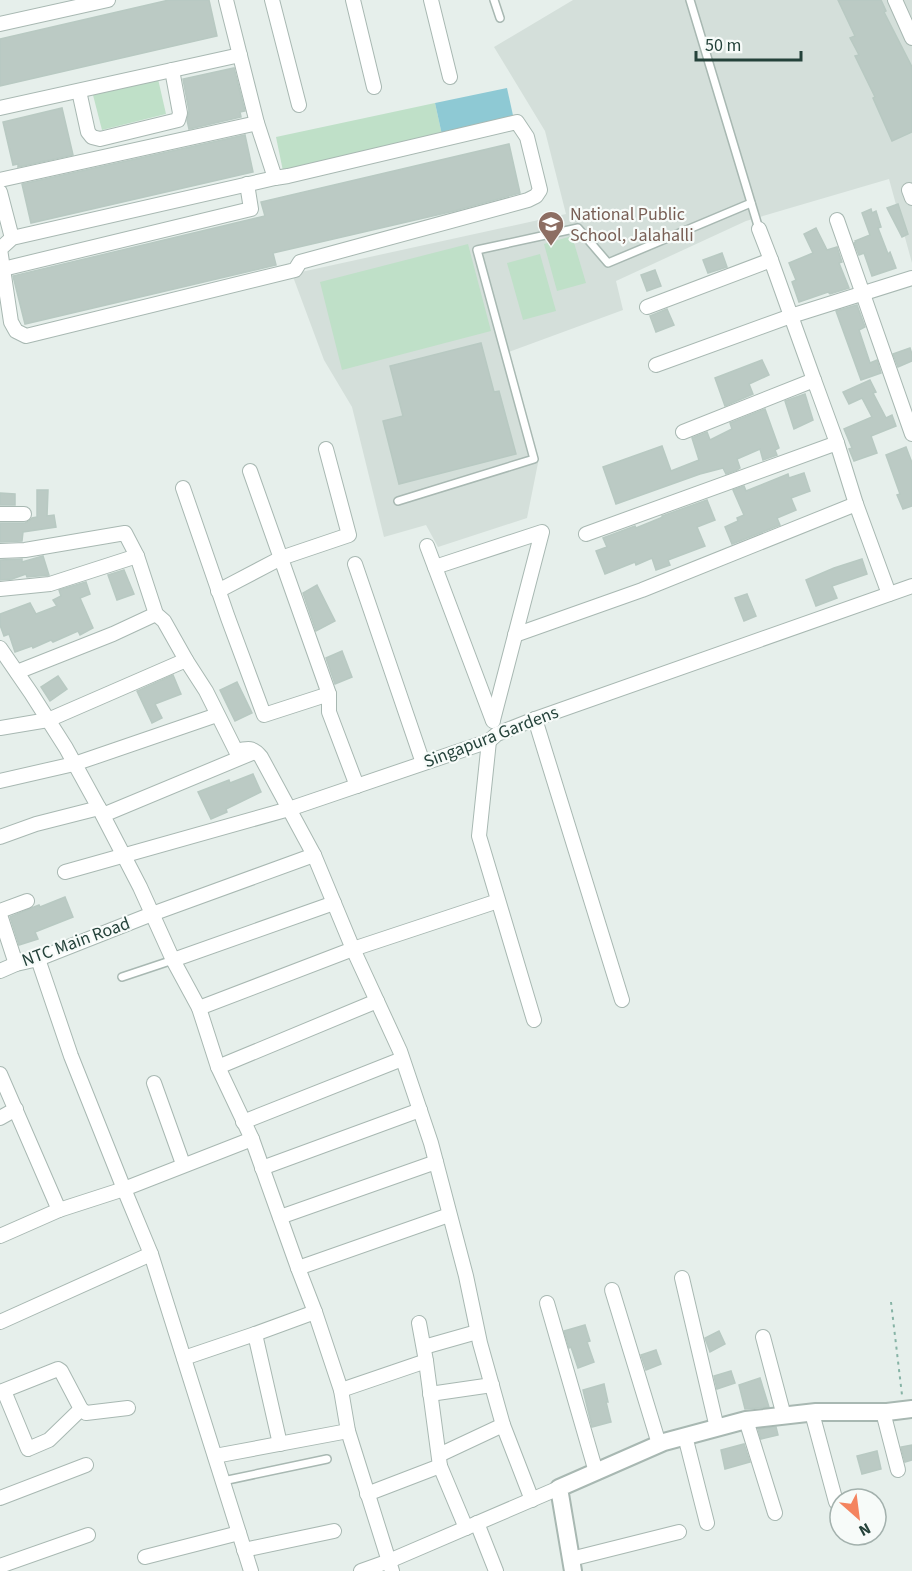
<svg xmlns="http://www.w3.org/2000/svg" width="912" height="1571" font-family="'Source Sans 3',sans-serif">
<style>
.built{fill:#d4dfda}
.green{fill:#bfe0c8}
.water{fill:#8ec9d4}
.building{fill:#bbcac4;stroke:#b8c9c2;stroke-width:1.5}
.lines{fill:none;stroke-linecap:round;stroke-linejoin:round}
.service-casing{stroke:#a8b8b2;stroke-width:10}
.minor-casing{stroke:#a8b8b2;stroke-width:16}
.tertiary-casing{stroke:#a8b8b2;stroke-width:20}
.path{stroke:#86b3a5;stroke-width:2;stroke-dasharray:3 4.5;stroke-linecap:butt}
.service{stroke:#fff;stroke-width:7}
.minor{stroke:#fff;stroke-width:14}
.tertiary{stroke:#fff;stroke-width:16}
.labels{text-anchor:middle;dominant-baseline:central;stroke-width:4.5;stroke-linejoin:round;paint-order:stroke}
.education-label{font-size:18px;fill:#785e54;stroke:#f7fbf9;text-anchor:start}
.street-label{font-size:18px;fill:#24423a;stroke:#f7fbf9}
</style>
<rect width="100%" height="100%" fill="#e6efeb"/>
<polygon class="built" points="573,0 912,0 912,263 889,179 746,221 616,281 623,310 506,353 538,463 527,518 438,547 426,525 384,537 352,407 324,360 292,274 566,214 545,131 494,47"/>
<g class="green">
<polygon points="158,79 166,114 102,130 93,95"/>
<polygon points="435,103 442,135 283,171 276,137"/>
<polygon points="572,236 586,283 557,291 544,244"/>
<polygon points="468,244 491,331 342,370 320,282"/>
<polygon points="540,254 556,311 523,320 507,263"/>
</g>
<polygon class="water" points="507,88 514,120 442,135 435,103"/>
<g class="building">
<polygon points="169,0 209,0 217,36 0,86 0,39"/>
<polygon points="838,0 881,0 886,11 884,12 912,67 912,132 892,141 873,98 875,97 855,56 859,55 850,38 855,36"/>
<polygon points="234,68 245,111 240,112 241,117 189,129 187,120 189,111 183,79"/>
<polygon points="62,108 73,155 18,167 18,164 13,165 3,122"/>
<polygon points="245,135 253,172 31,223 22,184"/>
<polygon points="509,144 520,193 454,211 273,253 276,265 25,324 13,276 265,216 261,202"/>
<polygon points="898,204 908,234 902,237 887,208"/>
<polygon points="871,209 872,213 876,211 881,227 878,228 888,254 890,252 896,268 872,276 864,253 859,255 854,243 856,242 855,241 870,235 862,213"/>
<polygon points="816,228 827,250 837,247 842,262 839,263 849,288 830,294 828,292 799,302 792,282 796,280 789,263 813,253 804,234"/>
<polygon points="722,253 727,267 708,273 703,260"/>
<polygon points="655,270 661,286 647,291 641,275"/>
<polygon points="857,305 865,327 859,330 870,363 877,360 881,373 861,380 836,311"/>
<polygon points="667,309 674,325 656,332 650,316"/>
<polygon points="481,343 494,392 499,391 516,454 399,484 383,421 403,416 390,366"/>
<polygon points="910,348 912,354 912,361 898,367 893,354"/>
<polygon points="762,360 769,375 749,384 753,394 725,406 715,378"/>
<polygon points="870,380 876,392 873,393 886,418 892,415 896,426 871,436 877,453 854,461 849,449 852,448 844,429 872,417 862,398 849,404 843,392"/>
<polygon points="805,394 813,420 794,429 785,401"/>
<polygon points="765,409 779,448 775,450 777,455 763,460 760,449 737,459 740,468 737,470 726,474 723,468 700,474 616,504 603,467 662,446 671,471 699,460 692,438 707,432 710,440 732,429 730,423"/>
<polygon points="906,447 912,463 912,506 903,509 897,495 900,494 886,455"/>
<polygon points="804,473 810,491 791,498 796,510 777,518 780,525 732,544 725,527 738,521 737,518 744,515 733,490 744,486 746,491 788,474 789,478"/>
<polygon points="37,490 48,490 47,516 54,515 56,527 23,532 22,541 0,542 0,523 25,523 29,521 32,518 37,517"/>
<polygon points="0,493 15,494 15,505 0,505"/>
<polygon points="707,500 715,520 697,527 705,546 668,560 670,565 656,570 652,558 636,565 635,562 605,574 596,551 607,547 603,538 635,526 636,528 663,517 662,516"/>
<polygon points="43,556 49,575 27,577 26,574 12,579 0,580 0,560 22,559 22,562"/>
<polygon points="862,559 867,574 832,586 837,598 816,606 806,580 834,568"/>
<polygon points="124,570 134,594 117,600 108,575"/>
<polygon points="86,582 90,594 80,598 93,628 80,635 78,631 53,642 51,640 33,648 32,646 15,652 9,634 4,636 0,625 0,614 30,603 36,614 57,606 53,600 61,596 59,590"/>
<polygon points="317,585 335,621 316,631 303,593"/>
<polygon points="747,594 756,616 744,621 735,598"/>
<polygon points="342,651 352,677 335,684 326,658"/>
<polygon points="173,675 181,694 155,704 162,718 152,723 137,691"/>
<polygon points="58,676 67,689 50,701 41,687"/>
<polygon points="237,682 252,713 235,721 220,690"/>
<polygon points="253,774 261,792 226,809 227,812 211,819 198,792 229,780 230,783"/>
<polygon points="65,897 73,917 35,932 38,939 19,945 10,917 34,907 39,905 40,907"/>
<polygon points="585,1325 590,1341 587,1342 594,1362 578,1368 571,1347 569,1348 564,1331"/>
<polygon points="719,1331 725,1344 710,1352 705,1338"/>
<polygon points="656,1350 661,1364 646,1370 641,1355"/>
<polygon points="731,1371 735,1383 717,1389 714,1376"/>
<polygon points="760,1378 769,1407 745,1409 739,1385"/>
<polygon points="604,1384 608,1402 606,1402 611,1422 592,1427 583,1390"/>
<polygon points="776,1427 778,1435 761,1439 758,1429"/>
<polygon points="744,1444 750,1462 725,1469 721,1450"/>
<polygon points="912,1445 912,1460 905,1462 901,1447"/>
<polygon points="877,1451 881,1469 862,1474 857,1456"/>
</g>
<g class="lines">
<g class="service-casing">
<g id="service">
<polyline points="494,0 500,18"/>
<polyline points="690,0 759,229"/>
<polyline points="398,501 534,459 477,250 578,228 608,263 751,203"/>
<polyline points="122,977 173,960"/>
<polyline points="223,1481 327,1459"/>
</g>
</g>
<g class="minor-casing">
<g id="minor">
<polyline points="226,0 257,123 275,178"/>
<polyline points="272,0 299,105"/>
<polyline points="353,0 374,87"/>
<polyline points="431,0 450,77"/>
<polyline points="895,0 912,38"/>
<polyline points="0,24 108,0"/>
<polyline points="79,91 88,132 92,137 100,139 178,120 180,113 172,70"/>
<polyline points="0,108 240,55"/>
<polygon points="517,122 527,137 540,190 536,196 528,200 300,262 295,270 26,336 16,331 11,322 0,249 12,238 275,178 288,176"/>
<polyline points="0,180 257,123"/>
<polyline points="909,190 912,198"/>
<polyline points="0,192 12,238"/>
<polyline points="837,220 912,434"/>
<polyline points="759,229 771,260"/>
<polyline points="3,269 251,209 247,184"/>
<polyline points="647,307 771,260 791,316 912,278"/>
<polyline points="656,365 791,316 814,380"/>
<polyline points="683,432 814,380 837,443"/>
<polyline points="250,471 329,694 329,712 357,786"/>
<polyline points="183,488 228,618 264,715 329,694"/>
<polyline points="0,514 24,514"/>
<polyline points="586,534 837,443 856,504"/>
<polyline points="427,546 493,721"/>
<polyline points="0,551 25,550 125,533 137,556 156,614 164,621 186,660"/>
<polyline points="355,564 423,763"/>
<polyline points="435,567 542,532 493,720"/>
<polyline points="0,589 50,584 137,556"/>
<polyline points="218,591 281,558 349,535 326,449"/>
<polyline points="515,635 642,590 856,504 889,594"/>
<polyline points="0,648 31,693 66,748 99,808 140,887 173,960 199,1008 218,1067 252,1139 298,1268 315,1312 341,1390 348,1431 392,1571"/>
<polyline points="17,672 113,634 156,614"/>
<polyline points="535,719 622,1000"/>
<path d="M0,728L48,720L186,660L206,691L236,751C248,748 253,747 261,757L314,855L353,949L400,1051L431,1143L466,1276L480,1343L503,1425L532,1500"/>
<polyline points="489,741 479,836 534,1020"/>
<polyline points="0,781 74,764 217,715"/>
<polyline points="103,815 252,753"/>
<polyline points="0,837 36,824 99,808"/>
<polyline points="65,872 289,809 489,741 497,734 535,719 912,586"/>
<polyline points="0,911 27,901"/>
<polyline points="0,915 16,964"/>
<polyline points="38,959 71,1056 124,1189 151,1254 251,1571"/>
<polyline points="173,960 334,903"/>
<polyline points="0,971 16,964 38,959 152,914 314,855"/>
<polyline points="199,1008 353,949 498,901"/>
<polyline points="218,1067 377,1001"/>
<polyline points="0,1074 59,1210 0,1236"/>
<polyline points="154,1083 183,1164"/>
<polyline points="0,1118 16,1109"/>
<polyline points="243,1122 402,1059"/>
<polyline points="262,1168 420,1110"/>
<polyline points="59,1210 124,1189 252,1139"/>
<polyline points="280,1217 436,1162"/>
<polyline points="298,1268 449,1215"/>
<polyline points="682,1278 717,1428"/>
<polyline points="612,1290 659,1444"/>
<polyline points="547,1303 596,1472"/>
<polyline points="0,1322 151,1254"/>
<polyline points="419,1323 426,1361 440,1466 466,1528"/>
<polyline points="255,1334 315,1312"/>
<polyline points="763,1337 784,1416"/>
<polyline points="424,1347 477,1332"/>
<polyline points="184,1358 255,1334 280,1444"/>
<polyline points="341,1390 426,1361"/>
<polyline points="4,1391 28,1449 49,1440 81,1409"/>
<polyline points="0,1392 58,1369 61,1371 81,1409 86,1413 128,1408"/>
<polyline points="430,1394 492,1385"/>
<polyline points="883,1412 898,1470"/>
<polyline points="812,1413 836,1502"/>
<polyline points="746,1420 775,1513"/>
<polyline points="685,1436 707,1523"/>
<polyline points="439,1455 503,1425"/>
<polyline points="215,1456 348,1431"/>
<polyline points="367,1494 440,1466"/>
<polyline points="0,1498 86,1465"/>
<polyline points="477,1523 496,1571"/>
<polyline points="244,1550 334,1531"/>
<polyline points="145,1557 239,1533"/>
<polyline points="571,1559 679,1532"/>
<polyline points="0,1566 88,1535"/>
<polyline points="361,1571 389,1561 559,1488"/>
</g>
</g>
<g class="tertiary-casing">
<polyline id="tertiary" points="573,1571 559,1488 664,1442 746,1420 816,1412 887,1412 912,1409"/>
</g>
<polyline class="path" points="891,1302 902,1395"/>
<use href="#service" class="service"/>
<use href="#minor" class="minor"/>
<use href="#tertiary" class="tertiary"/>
</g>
<defs>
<g id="school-pin" transform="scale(1.35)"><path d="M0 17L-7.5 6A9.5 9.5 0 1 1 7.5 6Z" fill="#8d6e63" stroke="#f7fbf9"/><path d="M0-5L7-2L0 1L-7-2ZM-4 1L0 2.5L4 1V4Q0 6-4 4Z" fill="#fff"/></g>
</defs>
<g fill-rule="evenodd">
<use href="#school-pin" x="551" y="224"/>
</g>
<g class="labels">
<g class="education-label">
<text x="570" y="214">National Public<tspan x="570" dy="21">School, Jalahalli</tspan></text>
</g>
<g class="street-label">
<text transform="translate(491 737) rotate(-21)">Singapura Gardens</text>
<text transform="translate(76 942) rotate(-20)">NTC Main Road</text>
</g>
</g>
<g transform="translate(858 1517) rotate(152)"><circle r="28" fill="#f7fbf9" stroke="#a3b1ad" stroke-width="1.5"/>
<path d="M0-4.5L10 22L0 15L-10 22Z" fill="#f4845f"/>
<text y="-9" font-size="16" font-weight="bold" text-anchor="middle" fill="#24423a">N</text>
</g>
<path d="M696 51v9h105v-9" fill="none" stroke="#24423a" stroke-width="3"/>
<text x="705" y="51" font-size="18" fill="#24423a" stroke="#f7fbf9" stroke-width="4.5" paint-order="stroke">50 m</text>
</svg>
